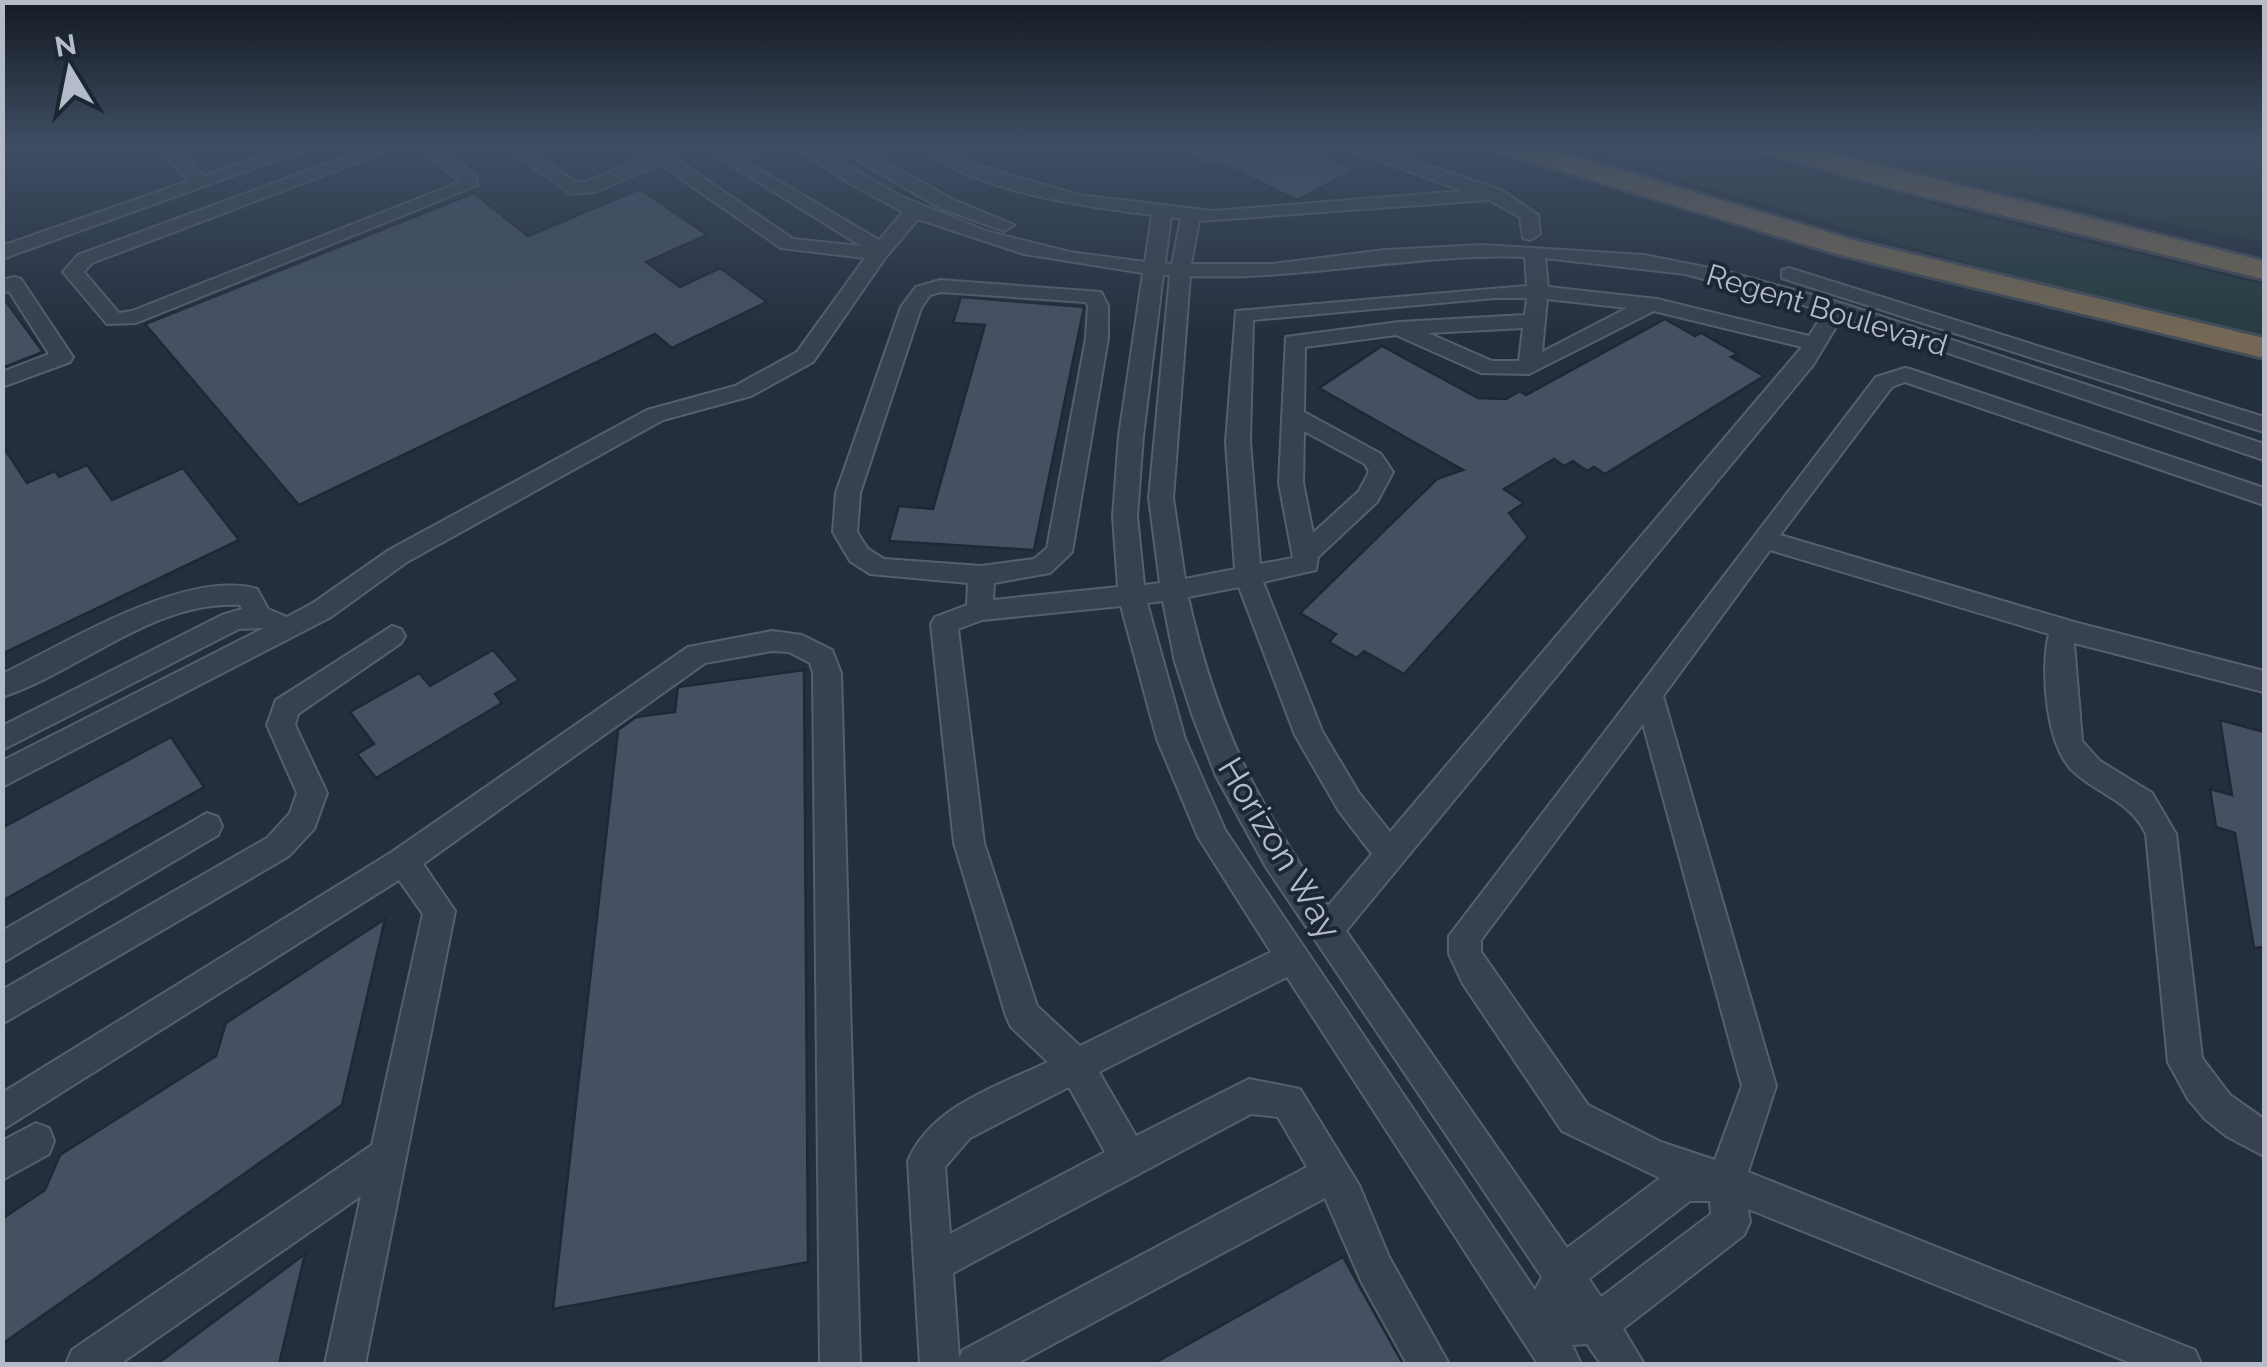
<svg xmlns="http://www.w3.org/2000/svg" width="2267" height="1367" font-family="Raleway,sans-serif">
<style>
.green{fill:#263c3f}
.building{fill:#455162;stroke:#1f2835;stroke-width:2.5}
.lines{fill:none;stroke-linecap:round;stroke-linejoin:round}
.minor-casing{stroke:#565f6c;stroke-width:4}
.highway-casing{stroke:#434c59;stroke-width:6}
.minor{fill:#38414e;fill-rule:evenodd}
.highway{fill:#746855;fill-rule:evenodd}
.labels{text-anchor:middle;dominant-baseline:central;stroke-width:8;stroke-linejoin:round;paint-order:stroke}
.far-street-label{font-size:30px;fill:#b4bcc9;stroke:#1d2633}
.street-label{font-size:35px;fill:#b4bcc9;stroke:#1d2633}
</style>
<rect width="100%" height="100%" fill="#242f3e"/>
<g class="green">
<polygon points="1565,145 1717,145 1967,213 2264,285 2264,338 1967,263"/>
<polygon points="1806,145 2264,145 2264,242 1902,170"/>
</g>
<g class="building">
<polygon points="1166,145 1301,145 1355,170 1297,200 1218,162 1211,166"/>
<polygon points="640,189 707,235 646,262 680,287 720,268 767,302 672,348 655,334 299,505 145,324 474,193 528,236"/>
<polygon points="2,296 43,352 2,368"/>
<polygon points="961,297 1084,307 1034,550 889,541 899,506 933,509 985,325 953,323"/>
<polygon points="1665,319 1695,336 1701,333 1738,354 1731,357 1764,376 1605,474 1594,467 1587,471 1573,461 1564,466 1554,459 1504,489 1524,503 1509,513 1528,537 1404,674 1364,651 1357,658 1329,642 1336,634 1300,613 1437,479 1463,470 1319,388 1382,346 1478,398 1506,399 1520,391 1526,395"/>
<polygon points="2,445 27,483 55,471 59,477 87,465 112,500 183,468 239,540 2,654"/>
<polygon points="493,650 519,680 495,694 502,703 376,778 357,754 374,744 350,712 419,673 430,686"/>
<polygon points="804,670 808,1262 553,1309 618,730 636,717 675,712 678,687"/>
<polygon points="2220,720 2264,732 2264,947 2254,948 2235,833 2216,827 2210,789 2232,795"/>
<polygon points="171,737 204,787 2,901 2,828"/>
<polygon points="385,919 342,1105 2,1344 2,1219 45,1190 60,1155 216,1056 226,1023"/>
<polygon points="305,1254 279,1364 157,1364"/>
<polygon points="1343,1257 1403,1364 1153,1364"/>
</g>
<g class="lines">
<g class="minor-casing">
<g id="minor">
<polygon points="155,145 174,145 204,176 292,145 318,145 2,259 2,246 189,181"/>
<polygon points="378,145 403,145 92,263 84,272 119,313 132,311 460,182 416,145 436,145 475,175 478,185 136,323 107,324 63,272 78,255"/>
<path d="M503,145H523L575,182H585L655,153H667L793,239L861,246L699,145H720L733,153L744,145H764L745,161L879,240L903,212L851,184L792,145H813L900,196L986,231L1070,252L1145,262L1152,215C1089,207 966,191 920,145H942L978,166L1079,195L1213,211L1463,191L1338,145H1364L1501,190L1538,215L1540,234L1530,240L1523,238L1520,217L1489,200L1199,221L1191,264H1272L1385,250L1482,245L1644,255L1725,271L1844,304L2264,444V460L1842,317L1813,365L1346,931L1567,1248L1660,1178L1562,1131L1463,984L1449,954V936L1876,377L1905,368L1913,370L2264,488V505L1905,382L1892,387L1780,535L2074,622L2264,671V692L2074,643L2082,741L2100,761L2152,793L2176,834L2202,1058L2230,1095L2264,1119V1156L2226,1136L2205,1119L2188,1099L2168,1062L2146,834C2131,802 2101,795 2076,774C2046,750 2040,670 2049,634L1770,550L1663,696L1776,1086L1748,1172L2195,1350L2201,1364H2133L1748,1209L1750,1222L1744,1235L1623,1329L1644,1364H1601L1587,1344L1572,1345L1581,1364H1538L1287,977L1099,1072L1136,1136L1249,1079L1300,1089L1359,1185L1389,1257L1449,1364H1407L1362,1283L1325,1198L1016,1364H920L908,1161C931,1106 998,1086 1048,1062L1011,1027L1006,1016L954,843L931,624L935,617L967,605L968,583L870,574L850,561L833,532L836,493L901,307L916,287L940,280L1101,292L1108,306V338L1072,552L1050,573L994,583L993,600L1118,587L1113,516L1119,436L1143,273L1024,254L918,219L885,258L813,362L751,396L663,420L407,562L331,617L2,787V761L264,628L239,629L2,750V726L222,615L242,609L240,605C154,600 81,671 2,697V674C67,643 187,568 257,589L268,609L287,617L313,603L389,550L647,410L735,386L797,352L865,258L781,248L660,164L595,192L571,194ZM1171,217L1181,219L1172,264L1165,263ZM1525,257L1527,286L1236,311L1226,442L1235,569L1185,579L1173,498L1190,276C1302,281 1412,253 1525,257ZM1545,258L1685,274L1825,311L1809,336L1657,299L1548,287ZM1163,275H1170L1149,498L1160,583L1144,585L1137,516L1143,436ZM941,292L1086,302L1088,306L1086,338L1047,548L1034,559L981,566L884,559L868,549L857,532L860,493L921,308L930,295ZM1494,298H1527L1525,315L1399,322L1286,337L1279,483L1293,558L1260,564L1250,442L1253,320ZM1547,299L1627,308L1542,352ZM1654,311L1802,347L1390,832L1359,793L1322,731L1263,582L1316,570L1318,557L1377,502L1393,472L1381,454L1304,412L1305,347L1396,335L1481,373L1529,374ZM1523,328L1519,361H1492L1428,333ZM1304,431L1365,464L1369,472L1359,491L1313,533L1303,483ZM1239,587L1295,735L1339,811L1372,854L1328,906C1256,803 1215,720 1188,597ZM1163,601L1175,662L1193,717L1216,776L1266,867L1542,1277L1535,1290L1225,830L1185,739L1147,603ZM1121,606L1157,739L1198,837L1271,952L1080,1046L1037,1006L984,843L958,629L982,620ZM1643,724L1742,1086L1715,1160L1661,1142L1588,1105L1481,952V940ZM1069,1087L1105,1152L950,1234L945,1167L970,1138ZM1251,1114L1278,1117L1307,1167L963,1350L959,1358L953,1273ZM1690,1201H1710L1711,1214L1601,1297L1589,1279Z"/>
<polygon points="832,145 854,145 954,200 1014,225 1004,231 940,208"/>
<polygon points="1789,268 2264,417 2264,432 1782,278 1782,270"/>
<polygon points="14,277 21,279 73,357 70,362 2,387 2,372 49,354 9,291 2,293 2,280"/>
<polygon points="392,626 401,629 405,636 401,643 298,714 295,725 327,793 314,829 289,856 2,1024 2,990 267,838 290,813 297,793 267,725 276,700"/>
<polygon points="772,631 802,635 832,650 841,673 860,1364 820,1364 813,673 810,663 789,652 772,651 705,663 423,864 455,911 365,1364 325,1364 361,1196 120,1364 66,1364 72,1350 372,1145 423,914 399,880 2,1130 2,1093 392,852 688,647"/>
<polygon points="207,813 218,817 222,826 218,835 2,963 2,931"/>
<polygon points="36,1123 49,1128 54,1141 49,1154 2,1180 2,1141"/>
</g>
</g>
<g class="highway-casing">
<g id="highway">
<polygon points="1493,145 1536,145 1857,241 2264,338 2264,358 1837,254 1497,151"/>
<polygon points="1754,145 1798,145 2264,261 2264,279 1883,186 1758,151"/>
</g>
</g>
<use href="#minor" class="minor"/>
<use href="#highway" class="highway"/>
</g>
<linearGradient id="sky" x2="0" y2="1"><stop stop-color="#141a22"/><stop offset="0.43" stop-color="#3f4d63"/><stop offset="1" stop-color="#3f4d63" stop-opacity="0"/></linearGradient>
<rect width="2267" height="336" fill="url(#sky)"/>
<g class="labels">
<g class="far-street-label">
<text transform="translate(1827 310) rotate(17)">Regent Boulevard</text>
</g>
<g class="street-label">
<text transform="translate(1280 848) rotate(59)">Horizon Way</text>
</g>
</g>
<rect width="2267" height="1367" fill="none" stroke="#b4bcc9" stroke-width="10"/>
<g transform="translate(70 70) rotate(350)" stroke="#1d2633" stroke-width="8" paint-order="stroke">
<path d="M0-8L18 38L0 25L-18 38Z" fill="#b4bcc9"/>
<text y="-15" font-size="28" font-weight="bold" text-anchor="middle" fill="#b4bcc9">N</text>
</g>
</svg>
